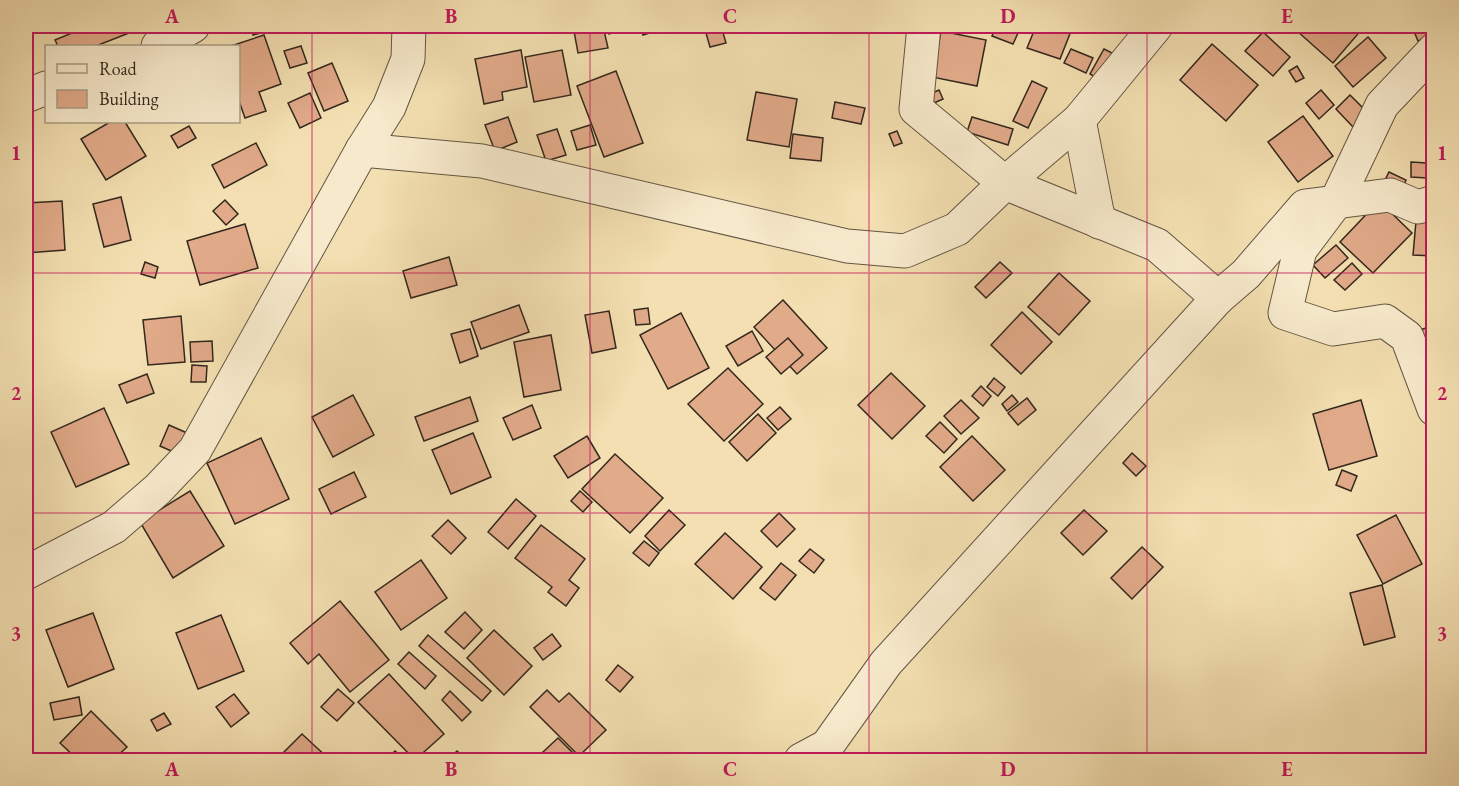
<svg xmlns="http://www.w3.org/2000/svg" width="1459" height="786" font-family="'EB Garamond',serif">
<style>
.building{fill:#e1aa89;stroke:#33281d;stroke-width:1.5}
.lines{fill:none;stroke-linecap:round;stroke-linejoin:round}
.minor-casing{stroke:#635642;stroke-width:35}
.minor{stroke:#f7eacc;stroke-width:33}
.grid{fill:none;stroke:#c2185b;stroke-width:1.5;stroke-opacity:0.55}
.neatline{fill:none;stroke:#c2185b;stroke-width:2}
.grid-label{font-size:20px;text-anchor:middle;font-weight:bold;fill:#c2185b}
</style>
<rect width="100%" height="100%" fill="#f3dfb1"/>
<filter id="stains"><feTurbulence type="fractalNoise" baseFrequency=".00333" numOctaves="4"/><feColorMatrix values="0 0 0 0 .2 0 0 0 0 .09 0 0 0 0 .02 0 0 0 .5 -.17"/></filter>
<radialGradient id="worn" r=".72"><stop offset=".6" stop-color="#630" stop-opacity="0"/><stop offset="1" stop-color="#630" stop-opacity=".3"/></radialGradient>
<g class="building">
<polygon points="74,26 132,26 134,31 96,46 58,46 55,40 77,31"/>
<polygon points="251,26 272,26 273,30 253,35"/>
<polygon points="573,26 603,26 608,48 578,53"/>
<polygon points="606,26 631,26 609,34"/>
<polygon points="639,26 672,26 643,35"/>
<polygon points="704,26 721,26 726,43 710,47"/>
<polygon points="996,26 1018,33 1013,44 992,36"/>
<polygon points="1036,26 1073,26 1060,59 1027,48"/>
<polygon points="1302,26 1360,26 1363,28 1333,63 1297,31"/>
<polygon points="1421,26 1431,26 1434,35 1418,41 1413,29"/>
<polygon points="941,31 986,40 977,86 932,77"/>
<polygon points="1263,32 1290,57 1273,76 1245,51"/>
<polygon points="264,35 281,84 259,92 266,111 245,118 238,98 238,46 231,46"/>
<polygon points="1368,37 1386,58 1353,87 1335,66"/>
<polygon points="1212,44 1258,85 1226,121 1180,80"/>
<polygon points="301,46 307,63 290,68 284,51"/>
<polygon points="1071,49 1093,58 1086,73 1064,63"/>
<polygon points="1104,49 1116,55 1102,81 1090,74"/>
<polygon points="521,50 527,87 502,92 503,100 484,104 475,59"/>
<polygon points="562,50 571,95 534,102 525,57"/>
<polygon points="332,63 348,101 324,111 308,73"/>
<polygon points="1297,66 1304,78 1296,82 1289,71"/>
<polygon points="616,71 643,143 604,157 577,86"/>
<polygon points="1032,81 1047,88 1028,128 1013,121"/>
<polygon points="939,90 943,99 934,103 930,94"/>
<polygon points="1321,90 1334,105 1319,119 1306,103"/>
<polygon points="756,92 797,99 789,147 747,140"/>
<polygon points="310,93 321,118 300,128 288,103"/>
<polygon points="1350,95 1368,113 1353,127 1336,109"/>
<polygon points="835,102 865,108 861,124 832,118"/>
<polygon points="1303,116 1333,156 1298,182 1268,142"/>
<polygon points="508,117 517,142 495,151 485,125"/>
<polygon points="972,117 1013,129 1008,145 967,132"/>
<polygon points="110,122 125,122 146,156 106,180 81,139"/>
<polygon points="590,125 596,145 577,150 571,131"/>
<polygon points="189,126 196,138 178,148 171,136"/>
<polygon points="557,129 566,155 546,161 537,135"/>
<polygon points="897,131 902,143 894,146 889,134"/>
<polygon points="793,134 823,138 821,161 790,158"/>
<polygon points="256,143 267,165 224,188 212,165"/>
<polygon points="1411,162 1427,163 1427,178 1411,177"/>
<polygon points="1389,172 1406,180 1401,192 1383,184"/>
<polygon points="121,197 131,240 104,247 93,204"/>
<polygon points="225,200 238,214 226,225 213,211"/>
<polygon points="62,201 65,250 26,253 26,203"/>
<polygon points="1379,201 1412,233 1373,273 1340,242"/>
<polygon points="1417,210 1434,212 1434,256 1413,255"/>
<polygon points="245,224 258,268 200,285 187,241"/>
<polygon points="1336,245 1348,258 1325,278 1313,265"/>
<polygon points="449,257 457,285 411,298 403,271"/>
<polygon points="145,262 158,267 155,278 141,274"/>
<polygon points="1000,262 1012,273 986,298 975,287"/>
<polygon points="1352,263 1362,274 1345,290 1334,280"/>
<polygon points="1059,273 1090,301 1059,335 1028,307"/>
<polygon points="783,300 827,348 797,374 754,327"/>
<polygon points="519,305 529,332 481,349 471,322"/>
<polygon points="648,308 650,324 636,325 634,310"/>
<polygon points="609,311 616,348 592,353 585,315"/>
<polygon points="1022,312 1052,342 1021,374 991,345"/>
<polygon points="681,313 709,368 668,389 640,335"/>
<polygon points="181,316 185,362 148,365 143,320"/>
<polygon points="1434,325 1434,384 1412,333"/>
<polygon points="470,329 478,356 460,363 451,334"/>
<polygon points="752,331 763,351 738,366 726,346"/>
<polygon points="551,335 561,390 524,397 514,342"/>
<polygon points="788,338 803,355 781,374 766,357"/>
<polygon points="212,341 213,361 191,362 190,342"/>
<polygon points="192,365 207,366 206,382 191,382"/>
<polygon points="728,368 763,404 724,441 688,404"/>
<polygon points="891,373 925,406 892,439 858,405"/>
<polygon points="147,374 154,393 127,403 119,385"/>
<polygon points="994,378 1005,387 998,396 987,387"/>
<polygon points="981,386 991,396 983,406 972,396"/>
<polygon points="353,395 374,435 333,457 312,417"/>
<polygon points="1012,395 1018,402 1007,411 1002,404"/>
<polygon points="470,397 478,421 424,441 415,417"/>
<polygon points="1027,398 1036,410 1018,425 1008,413"/>
<polygon points="961,400 979,418 961,434 944,416"/>
<polygon points="1361,400 1377,456 1329,470 1313,414"/>
<polygon points="532,405 541,428 513,440 503,418"/>
<polygon points="780,407 791,419 778,430 767,418"/>
<polygon points="104,408 129,464 76,487 51,432"/>
<polygon points="758,414 776,433 747,461 729,442"/>
<polygon points="940,422 957,439 944,453 926,436"/>
<polygon points="169,425 187,433 178,454 160,446"/>
<polygon points="473,433 491,477 451,494 432,450"/>
<polygon points="587,436 600,458 568,478 554,456"/>
<polygon points="972,436 1005,470 973,501 940,467"/>
<polygon points="261,438 289,499 235,524 207,463"/>
<polygon points="1132,453 1146,466 1136,476 1123,463"/>
<polygon points="615,454 663,498 630,533 582,489"/>
<polygon points="1342,470 1357,476 1351,491 1336,485"/>
<polygon points="354,472 366,497 331,514 319,489"/>
<polygon points="190,491 224,546 173,578 140,522"/>
<polygon points="580,491 592,502 583,512 571,501"/>
<polygon points="516,499 536,516 508,549 488,532"/>
<polygon points="669,510 685,525 660,551 645,536"/>
<polygon points="1084,510 1107,531 1083,555 1061,533"/>
<polygon points="779,513 795,529 777,547 761,531"/>
<polygon points="1396,515 1422,564 1383,584 1357,535"/>
<polygon points="448,520 466,538 451,554 432,536"/>
<polygon points="541,525 585,559 569,580 579,588 566,606 548,592 552,587 515,558"/>
<polygon points="725,533 762,567 733,599 695,564"/>
<polygon points="644,541 659,553 649,566 633,553"/>
<polygon points="1142,547 1163,567 1132,599 1111,578"/>
<polygon points="810,549 824,560 814,573 799,561"/>
<polygon points="421,560 447,598 401,630 375,592"/>
<polygon points="781,563 796,575 775,600 760,588"/>
<polygon points="1382,585 1395,637 1364,645 1350,593"/>
<polygon points="340,601 389,660 350,692 319,654 308,664 290,643"/>
<polygon points="465,612 482,630 464,649 445,632"/>
<polygon points="93,613 114,669 68,687 46,630"/>
<polygon points="221,615 244,671 198,689 176,633"/>
<polygon points="494,630 532,666 504,695 467,658"/>
<polygon points="552,634 561,646 543,660 534,648"/>
<polygon points="428,635 491,691 482,701 419,646"/>
<polygon points="409,652 436,676 425,689 398,664"/>
<polygon points="618,665 633,677 620,692 606,680"/>
<polygon points="389,674 444,734 415,760 358,702"/>
<polygon points="338,689 354,703 337,721 321,707"/>
<polygon points="547,690 559,702 569,693 606,730 579,756 530,707"/>
<polygon points="450,691 471,712 462,721 442,700"/>
<polygon points="234,694 249,713 231,727 216,707"/>
<polygon points="79,697 82,715 54,720 50,703"/>
<polygon points="91,711 127,747 113,760 78,760 60,743"/>
<polygon points="164,713 171,724 157,731 151,720"/>
<polygon points="302,734 330,760 276,760"/>
<polygon points="558,738 573,753 565,760 551,760 543,752"/>
<polygon points="395,751 406,760 386,760"/>
<polygon points="457,751 468,760 448,760"/>
<polygon points="489,754 495,760 483,760"/>
</g>
<g class="lines">
<g class="minor-casing">
<g id="minor">
<polyline points="924,26 916,109 1005,183 1157,245 1218,298 1246,274 1305,206 1390,195 1418,207 1434,202"/>
<polyline points="158,46 193,26"/>
<polyline points="1434,50 1382,105 1336,202 1300,250 1285,313 1333,329 1385,321 1407,337 1434,409"/>
<polyline points="26,96 46,88"/>
<polyline points="1079,120 1099,222"/>
<polyline points="362,150 482,161 847,246 905,251 957,229 1005,183 1079,120 1156,26"/>
<polyline points="26,573 114,527 158,489 195,450 362,150 389,107 408,59 409,26"/>
<polyline points="801,760 827,746 886,663 1218,298"/>
</g>
</g>
<use href="#minor" class="minor"/>
</g>
<path class="grid" d="M312,26V760M590,26V760M869,26V760M1147,26V760M26,273H1434M26,513H1434"/>
<rect width="1459" height="786" fill="none" stroke="#f3dfb1" stroke-width="66"/>
<rect x="45" y="45" width="195" height="78" fill="#f7eacc" stroke="#a99c86" stroke-width="1.5"/>
<rect x="57" y="64" width="30" height="9" fill="#f7eacc" stroke="#a99c86" stroke-width="1.5"/>
<text x="99" y="75" font-size="18" fill="#33281d">Road</text>
<rect x="57" y="90" width="30" height="18" fill="#e1aa89" stroke="#a99c86" stroke-width="1.5"/>
<text x="99" y="105" font-size="18" fill="#33281d">Building</text>
<rect x="33" y="33" width="1393" height="720" class="neatline"/>
<g class="grid-label">
<text x="172" y="23">A</text>
<text x="451" y="23">B</text>
<text x="730" y="23">C</text>
<text x="1008" y="23">D</text>
<text x="1287" y="23">E</text>
<text x="16" y="160">1</text>
<text x="1442" y="160">1</text>
<text x="16" y="400">2</text>
<text x="1442" y="400">2</text>
<text x="16" y="640">3</text>
<text x="1442" y="640">3</text>
<text x="172" y="776">A</text>
<text x="451" y="776">B</text>
<text x="730" y="776">C</text>
<text x="1008" y="776">D</text>
<text x="1287" y="776">E</text>
</g>
<rect width="100%" height="100%" filter="url(#stains)"/>
<rect width="100%" height="100%" fill="url(#worn)"/>
</svg>
